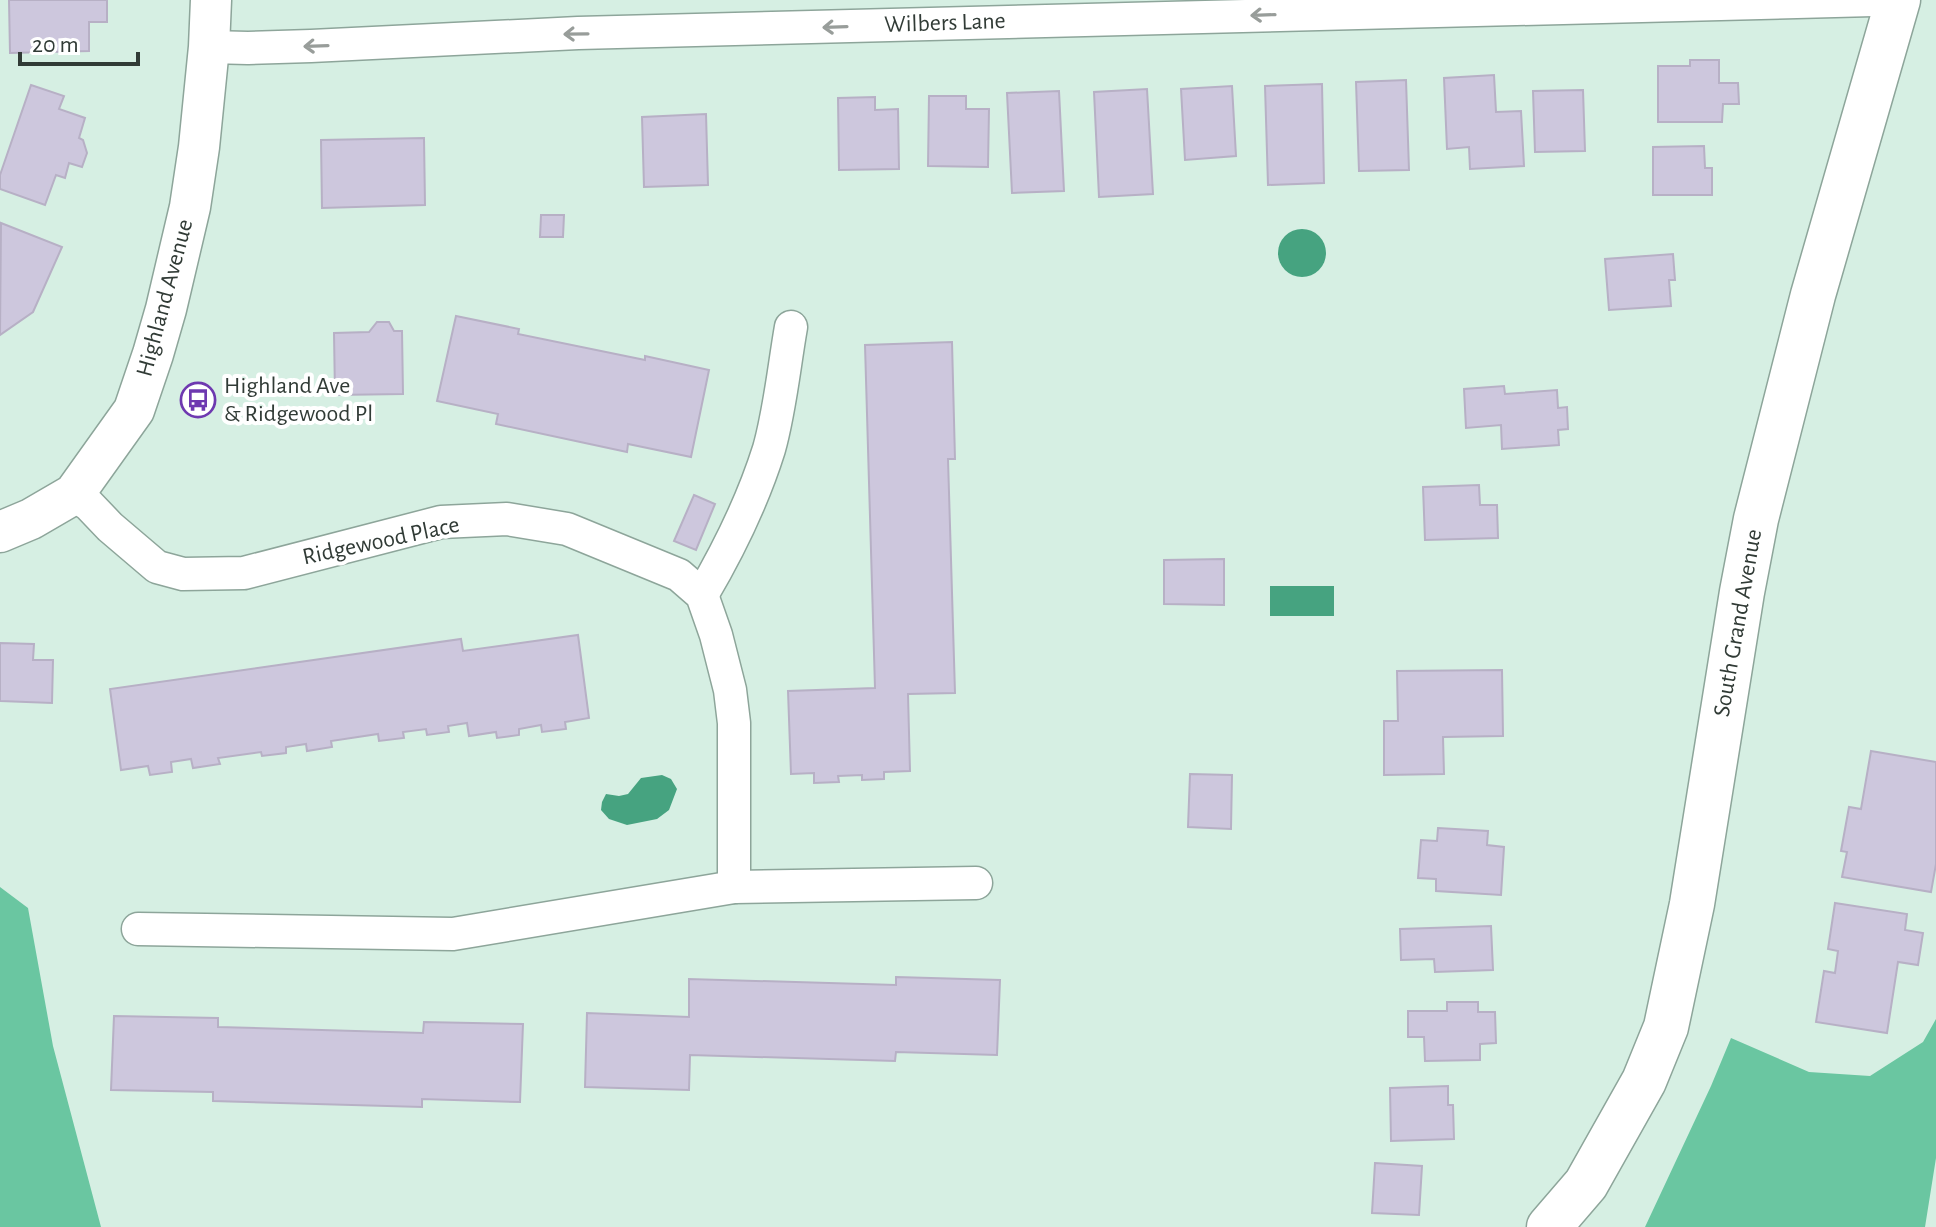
<svg xmlns="http://www.w3.org/2000/svg" width="1936" height="1227" font-family="'Alegreya Sans',sans-serif">
<style>
.forest{fill:#6ac6a1}
.water{fill:#46a380}
.building{fill:#cdc7dd;stroke:#b7b0c5;stroke-width:2}
.lines{fill:none;stroke-linecap:round;stroke-linejoin:round}
.minor-casing{stroke:#8da59a;stroke-width:35}
.tertiary-casing{stroke:#8da59a;stroke-width:43}
.secondary-casing{stroke:#8da59a;stroke-width:47}
.minor{stroke:#fff;stroke-width:32}
.tertiary{stroke:#fff;stroke-width:40}
.secondary{stroke:#fff;stroke-width:44}
.oneway{stroke:#989d9a}
.labels{text-anchor:middle;dominant-baseline:central;stroke-width:8;stroke-linejoin:round;paint-order:stroke}
.street-label{font-size:24px;fill:#313b36;stroke:#fff}
.poi-label{font-size:24px;fill:#313b36;stroke:#fff;text-anchor:start}
</style>
<rect width="100%" height="100%" fill="#d6efe3"/>
<g class="forest">
<polygon points="0,887 28,908 53,1046 101,1227 0,1227"/>
<polygon points="1936,1019 1936,1158 1925,1227 1645,1227 1711,1086 1731,1038 1809,1072 1870,1076 1923,1042"/>
</g>
<g class="water">
<circle cx="1302" cy="253" r="24"/>
<rect x="1270" y="586" width="64" height="30"/>
<polygon points="662,775 671,779 677,789 669,810 657,819 627,825 609,819 601,810 602,802 606,794 619,796 628,794 641,778"/>
</g>
<g class="building">
<polygon points="9,0 107,0 107,22 89,22 89,51 10,53"/>
<polygon points="1690,60 1719,60 1719,83 1738,83 1739,104 1723,104 1722,122 1658,122 1658,66 1690,66"/>
<polygon points="1494,75 1496,112 1521,111 1524,166 1470,169 1469,147 1447,149 1444,78"/>
<polygon points="1406,80 1409,170 1359,171 1356,82"/>
<polygon points="1322,84 1324,183 1268,185 1265,86"/>
<polygon points="31,85 64,96 59,109 85,118 79,138 83,140 87,153 82,167 69,163 65,178 56,175 45,205 0,189 0,175"/>
<polygon points="1232,86 1236,156 1185,160 1181,89"/>
<polygon points="1147,89 1153,194 1099,197 1094,92"/>
<polygon points="1583,90 1585,151 1535,152 1533,91"/>
<polygon points="1059,91 1064,191 1012,193 1007,93"/>
<polygon points="929,96 966,96 966,109 989,109 988,167 928,166"/>
<polygon points="875,97 875,110 898,109 899,169 839,170 838,98"/>
<polygon points="706,114 708,185 644,187 642,117"/>
<polygon points="424,138 425,205 322,208 321,140"/>
<polygon points="1704,146 1705,168 1712,168 1712,195 1653,195 1653,147"/>
<polygon points="541,215 564,215 563,237 540,237"/>
<polygon points="1,223 62,247 33,312 0,335"/>
<polygon points="1673,254 1675,280 1669,280 1671,306 1609,310 1605,259"/>
<polygon points="456,316 519,329 518,334 645,360 645,356 709,370 691,457 628,444 627,452 496,424 498,414 437,401"/>
<polygon points="377,322 389,322 394,331 402,331 403,394 335,395 334,333 369,332"/>
<polygon points="952,342 955,459 948,459 955,693 908,694 910,771 884,772 884,779 862,780 862,775 838,776 839,782 814,783 814,773 791,774 788,691 875,688 865,345"/>
<polygon points="1504,386 1505,394 1557,390 1558,408 1567,407 1568,429 1558,430 1559,445 1502,449 1501,425 1466,428 1464,389"/>
<polygon points="1479,485 1480,505 1497,505 1498,538 1425,540 1423,487"/>
<polygon points="694,495 715,504 696,550 674,541"/>
<polygon points="1224,559 1224,605 1164,604 1164,560"/>
<polygon points="578,635 589,718 565,722 566,729 542,732 541,725 519,729 519,735 497,738 496,732 469,736 467,723 448,726 449,732 427,735 426,729 403,732 404,738 379,741 378,734 331,741 332,747 307,751 306,744 286,747 286,753 262,756 261,752 218,758 220,764 193,768 191,759 171,762 172,772 150,775 148,766 121,770 110,689 461,639 463,651"/>
<polygon points="0,643 34,644 33,660 53,660 52,703 0,701"/>
<polygon points="1502,670 1503,736 1443,737 1444,774 1384,775 1384,721 1398,721 1397,671"/>
<polygon points="1871,751 1936,762 1936,864 1931,892 1842,877 1847,852 1841,851 1849,807 1861,809"/>
<polygon points="1190,774 1232,775 1231,829 1188,827"/>
<polygon points="1438,828 1488,831 1487,845 1504,847 1501,895 1436,891 1436,879 1418,878 1421,840 1437,841"/>
<polygon points="1835,903 1907,914 1905,930 1923,933 1918,965 1898,962 1887,1033 1816,1022 1824,971 1835,973 1838,951 1828,949"/>
<polygon points="1491,926 1493,970 1435,972 1434,959 1401,960 1400,929"/>
<polygon points="896,977 1000,980 997,1055 896,1052 895,1061 690,1055 689,1090 585,1087 587,1013 689,1017 689,979 896,985"/>
<polygon points="1447,1002 1478,1002 1478,1012 1495,1012 1496,1043 1480,1044 1480,1060 1425,1061 1424,1037 1408,1037 1408,1011 1447,1011"/>
<polygon points="114,1016 218,1018 218,1027 423,1033 424,1022 523,1024 520,1102 422,1099 422,1107 213,1101 213,1092 111,1090"/>
<polygon points="1448,1086 1448,1105 1453,1105 1454,1139 1391,1141 1390,1088"/>
<polygon points="1375,1163 1422,1166 1419,1215 1372,1213"/>
</g>
<g class="lines">
<g class="minor-casing">
<g id="minor">
<polyline points="209,47 248,48 311,46 578,33 1873,0"/>
<polyline points="74,494 89,505 110,527 157,567 183,574 244,573 441,522 507,519 567,529 679,575 702,595 716,635 730,690 734,723 734,887"/>
<path d="M702,595C729,549 753,500 769,449C780,410 784,367 791,327"/>
<polyline points="138,929 453,934 734,887 976,883"/>
</g>
</g>
<g class="tertiary-casing">
<polyline id="tertiary" points="0,532 31,519 74,494 134,410 153,354 166,309 190,207 199,147 209,47 211,0"/>
</g>
<g class="secondary-casing">
<polyline id="secondary" points="1549,1227 1586,1184 1644,1081 1666,1027 1692,904 1742,592 1756,519 1813,295 1898,0"/>
</g>
<use href="#minor" class="minor"/>
<use href="#tertiary" class="tertiary"/>
<use href="#secondary" class="secondary"/>
</g>
<defs><path id="oneway-shaft" d="M-6 0H5M1.5-3L5.5 0L1.5 3" fill="none" stroke-width="1.6" stroke-linecap="round" stroke-linejoin="round" transform="scale(2)"/></defs>
<g class="oneway">
<use href="#oneway-shaft" transform="translate(1263 15) rotate(178)"/>
<use href="#oneway-shaft" transform="translate(835 27) rotate(178)"/>
<use href="#oneway-shaft" transform="translate(576 34) rotate(179)"/>
<use href="#oneway-shaft" transform="translate(316 46) rotate(178)"/>
</g>
<defs>
<g id="bus-ring" transform="scale(1.8)"><circle r="9.5" fill="#fff" stroke="#6e39b0" stroke-width="1.5"/><path d="M-5-6H5V4H4V6H2V4H-2V6H-4V4H-5ZM-3.5-4V0h7V-4ZM-3.5 1.2v1.5H-2V1.2ZM2 1.2v1.5H3.5V1.2Z" fill="#6e39b0"/></g>
</defs>
<g fill-rule="evenodd">
<use href="#bus-ring" x="198" y="400"/>
</g>
<g class="labels">
<g class="street-label">
<text transform="translate(945 23) rotate(-2)">Wilbers Lane</text>
<text transform="translate(165 298) rotate(-75)">Highland Avenue</text>
<text transform="translate(381 541) rotate(-12)">Ridgewood Place</text>
<text transform="translate(1738 623) rotate(-80)">South Grand Avenue</text>
</g>
<g class="poi-label">
<text x="224" y="386">Highland Ave<tspan x="224" dy="28">&amp; Ridgewood Pl</tspan></text>
</g>
</g>
<path d="M20 52v12h118v-12" fill="none" stroke="#313b36" stroke-width="4"/>
<text x="32" y="52" font-size="24" fill="#313b36" stroke="#ffffff" stroke-width="6" paint-order="stroke">20 m</text>
</svg>
